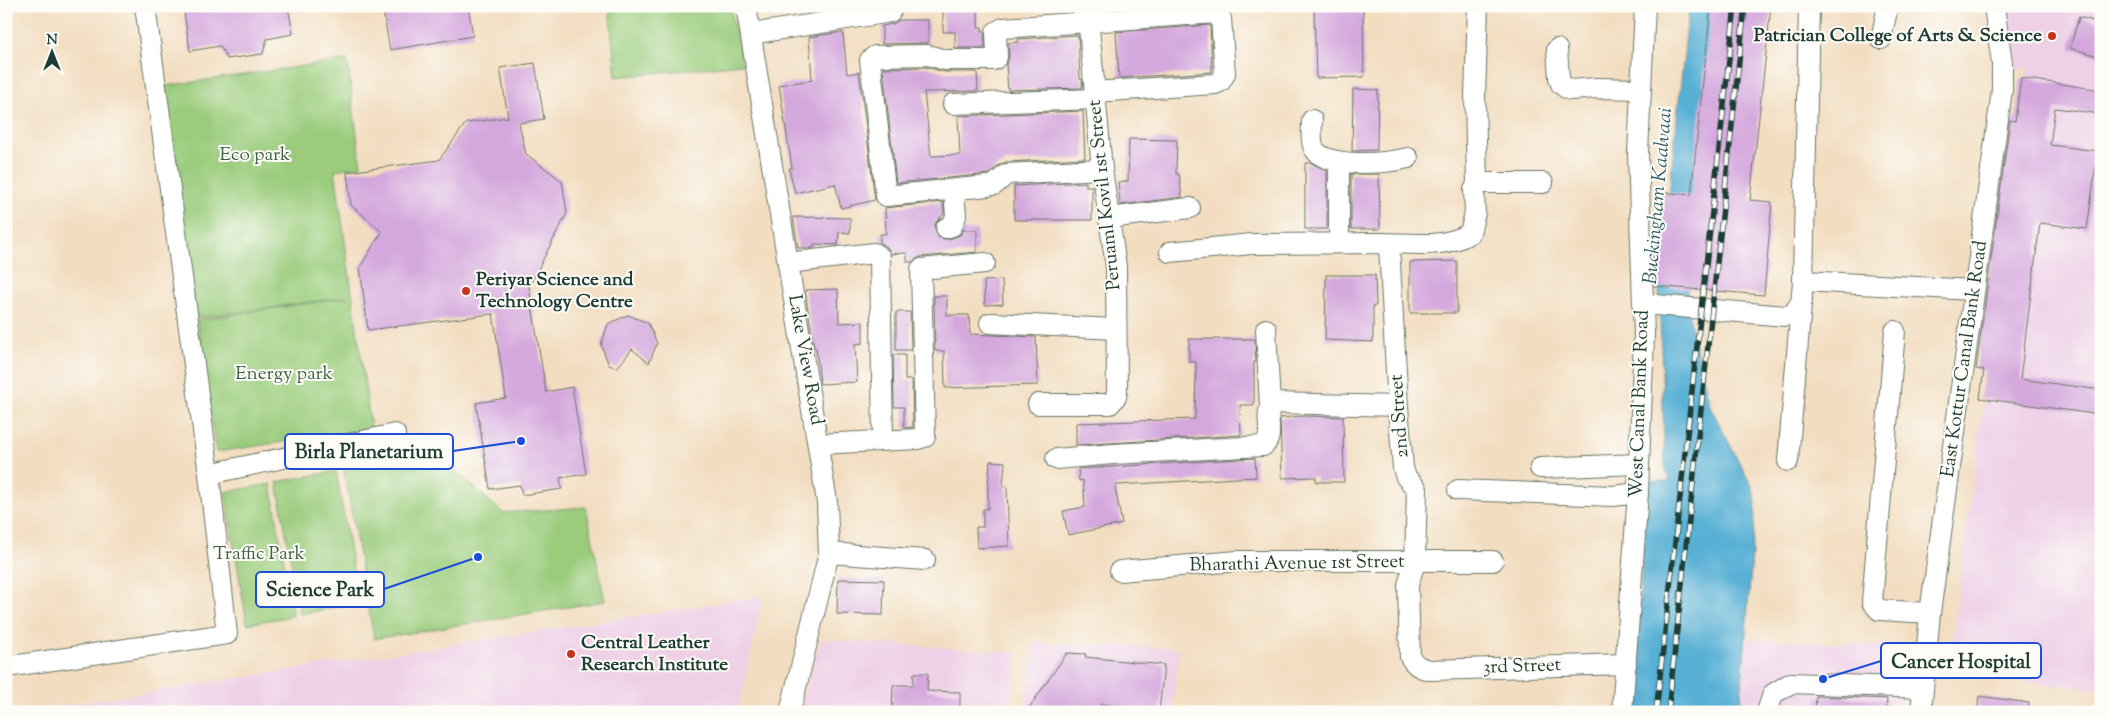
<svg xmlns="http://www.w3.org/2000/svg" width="2107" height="718" font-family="'Sorts Mill Goudy',serif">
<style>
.built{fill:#eed0e7}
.green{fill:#9acc7c;stroke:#5c8458}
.water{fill:#58b0d5;stroke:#3c7684}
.building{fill:#d4a7dd}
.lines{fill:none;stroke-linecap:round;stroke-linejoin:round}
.minor-casing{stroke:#697565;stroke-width:22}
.minor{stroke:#fff;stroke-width:20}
.rail-casing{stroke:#1f3d34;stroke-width:5.5}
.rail{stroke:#fdfcf7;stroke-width:4;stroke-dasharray:11;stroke-linecap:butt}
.poi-dot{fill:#c8321e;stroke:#fdfcf7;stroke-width:2}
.labels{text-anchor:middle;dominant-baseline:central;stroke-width:4;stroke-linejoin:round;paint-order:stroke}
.poi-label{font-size:19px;font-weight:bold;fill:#1f3d34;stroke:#fdfcf7;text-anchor:start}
.park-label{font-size:19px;fill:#3e6146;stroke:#fdfcf7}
.street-label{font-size:19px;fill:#1f3d34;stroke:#fdfcf7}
.water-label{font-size:20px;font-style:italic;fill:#306064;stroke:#fdfcf7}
.leader{fill:none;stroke:#1d4ed8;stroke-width:2}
.callout-dot{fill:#1d4ed8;stroke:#fdfcf7;stroke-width:2}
.callout{fill:#fdfcf7;stroke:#1d4ed8;stroke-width:2}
.callout-label{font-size:20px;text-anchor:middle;font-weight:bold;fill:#1f3d34}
</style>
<rect width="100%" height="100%" fill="#fdfcf7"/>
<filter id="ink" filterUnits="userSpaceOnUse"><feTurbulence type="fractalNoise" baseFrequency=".02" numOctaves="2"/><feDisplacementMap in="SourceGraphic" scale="10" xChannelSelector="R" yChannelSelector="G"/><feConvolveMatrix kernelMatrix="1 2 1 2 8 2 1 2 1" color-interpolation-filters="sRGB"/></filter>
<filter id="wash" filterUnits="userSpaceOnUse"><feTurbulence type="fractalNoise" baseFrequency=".0096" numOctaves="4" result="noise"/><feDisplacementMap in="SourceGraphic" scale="20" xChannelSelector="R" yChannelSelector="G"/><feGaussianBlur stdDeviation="1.12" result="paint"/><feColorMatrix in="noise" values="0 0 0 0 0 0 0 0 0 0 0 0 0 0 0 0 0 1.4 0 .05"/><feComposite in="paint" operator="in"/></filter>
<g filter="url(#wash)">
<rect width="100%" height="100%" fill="#f2ddc0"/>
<g class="built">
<polygon points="1999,6 2101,6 2101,690 1948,672 2027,66 2011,75"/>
<polygon points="763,596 738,712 22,712"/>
<polygon points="821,639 1017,653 1009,712 799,712"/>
<polygon points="1747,639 1907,647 1901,712 1740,712"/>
<polygon points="1034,643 1179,648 1172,712 1024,712"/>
</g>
<g class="green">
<polygon points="609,6 730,6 742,64 616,77"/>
<polygon points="347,60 361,166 335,170 371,429 216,452 197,320 347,297 196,318 165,86"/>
<polygon points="433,451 503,513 586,507 605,601 374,639 344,470"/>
<polygon points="336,471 359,603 300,614 277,482"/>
<polygon points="271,484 293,616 247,624 225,492"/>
</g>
<polygon class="water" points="1689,6 1717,6 1684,264 1691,327 1710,406 1752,487 1756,501 1740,712 1633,712 1646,497 1650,481 1670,481 1665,468 1659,289"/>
<g id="blocks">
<g class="building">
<polygon points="183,6 288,6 293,34 267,39 263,54 227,59 220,46 190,51"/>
<polygon points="408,6 468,6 473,36 390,50 383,11"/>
<polygon points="806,6 841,6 841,8 807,13"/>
<polygon points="943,6 978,6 978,27 982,27 982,31 984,31 985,48 955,48 955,32 943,32"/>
<polygon points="1711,6 1771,6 1750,200 1772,202 1764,295 1654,286 1661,192 1691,195"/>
<polygon points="1363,7 1364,77 1316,78 1314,9"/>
<polygon points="2079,17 2101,23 2101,57 2070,48"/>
<polygon points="899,20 928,20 928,43 882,44 882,26 893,24"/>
<polygon points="1210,25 1212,72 1119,78 1116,32"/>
<polygon points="843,32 847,74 859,72 875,200 841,208 835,184 795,193 789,168 792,168 779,85 812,80 809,37"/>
<polygon points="1078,35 1080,79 1082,79 1082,88 1008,90 1006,64 1009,57 1008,43 1019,42 1018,39"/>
<polygon points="535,63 544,119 519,123 526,154 562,181 567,213 529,287 546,392 572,387 586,474 560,478 562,489 522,495 520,485 490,489 476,403 506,398 493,314 368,330 360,267 382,232 351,205 347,172 439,160 466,123 508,117 500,68"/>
<polygon points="926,67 945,72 977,72 978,91 924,92 931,156 960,155 958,116 1083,111 1085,158 1006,162 999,165 989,174 896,183 883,68"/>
<polygon points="2021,78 2101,90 2101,114 2055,108 2050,145 2098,151 2087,229 2040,223 2020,379 2101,390 2101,415 1980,398 1984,370 1976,369 2010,120 2015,121"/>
<polygon points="1353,89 1378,90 1377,150 1352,151"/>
<polygon points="1129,139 1177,140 1176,174 1179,174 1182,197 1120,205 1118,182 1128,181"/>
<polygon points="1305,163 1312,163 1327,171 1327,229 1305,229"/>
<polygon points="1351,174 1379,174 1380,229 1351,229"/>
<polygon points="1086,182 1086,186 1092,186 1092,220 1014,220 1014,186"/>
<polygon points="943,202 944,214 937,221 934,226 938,237 943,239 949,239 960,235 963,230 977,230 977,252 920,257 912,262 907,262 907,253 891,254 887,247 880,243 880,234 886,234 885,208"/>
<polygon points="793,217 850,218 850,233 839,232 838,245 814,244 814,248 798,248"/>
<polygon points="1457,261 1457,313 1410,313 1410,262"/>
<polygon points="1326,275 1375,275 1376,306 1373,306 1373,342 1325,340"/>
<polygon points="1002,280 1003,304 985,305 984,281"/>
<polygon points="838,289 839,323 863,322 863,343 855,344 857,382 820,384 816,348 814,348 805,290"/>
<polygon points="934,296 947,296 947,315 969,315 970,334 1036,337 1038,385 945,388 944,351 935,351"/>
<polygon points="896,312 910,312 911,350 896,350"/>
<polygon points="628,315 648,323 657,343 649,363 632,349 617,368 609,365 601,345 608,324"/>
<polygon points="1189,339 1255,339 1256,362 1254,362 1254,405 1240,405 1241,435 1076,445 1076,423 1195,419 1196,362 1189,362"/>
<polygon points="893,355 905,355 905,380 912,380 913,427 904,428 904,407 894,407"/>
<polygon points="1303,416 1343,417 1344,482 1316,482 1316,477 1282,478 1280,418"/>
<polygon points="1255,458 1256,477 1117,485 1115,487 1122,524 1068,535 1063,511 1085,507 1083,480 1079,481 1078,469"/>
<polygon points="990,461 1005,462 1003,486 1007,486 1009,546 977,548 976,527 983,527 983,509 988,509 988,486"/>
<polygon points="838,579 884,580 883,615 837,614"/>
<polygon points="1067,653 1086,654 1085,657 1164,665 1159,712 1129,712 1129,707 1101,704 1100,712 1026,712"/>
<polygon points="914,673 928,673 927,691 960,692 960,712 892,712 893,685 913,685"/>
<polygon points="1816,696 1887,699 1886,712 1815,712"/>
<polygon points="1979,696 2029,703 2028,712 1977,712"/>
</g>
</g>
</g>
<g filter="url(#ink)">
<use href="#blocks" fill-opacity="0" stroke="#697565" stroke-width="1"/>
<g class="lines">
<g class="minor-casing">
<g id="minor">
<polyline points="746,6 827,502 829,553 790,712"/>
<polyline points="751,34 885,13 890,12 893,6"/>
<polyline points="1881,39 1888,6"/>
<polyline points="1557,49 1559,77 1561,84 1566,88 1570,90 1597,88 1641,89"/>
<polyline points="1094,92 1215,84 1220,82 1225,74 1221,18 1216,13 1003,28 996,32 997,57 994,60 945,60 928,55 875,56 870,60 886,196 988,186 994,185 1007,174 1102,169"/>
<polyline points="953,104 1095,99"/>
<path d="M1312,120C1312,129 1310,143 1315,150C1328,169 1388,163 1408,158"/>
<polyline points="1477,185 1475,96 1478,6"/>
<polyline points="1109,218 1190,208"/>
<polyline points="946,228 952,226 956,216 954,190"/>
<polyline points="1339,243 1339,163"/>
<path d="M1380,243C1409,243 1446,249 1470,233L1475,213L1474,190L1477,185L1484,183H1543"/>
<path d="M1170,252L1252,244L1380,243L1389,246L1398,406L1403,468L1406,477L1417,489L1415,562L1408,585L1410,657C1415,666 1421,668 1430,670L1626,664"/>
<polyline points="788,263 874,253 880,257 883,440"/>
<polyline points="1803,281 1973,290"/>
<polyline points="1644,304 1786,316 1793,314 1802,301"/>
<polyline points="990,323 1116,329"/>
<polyline points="1266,329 1270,406"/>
<polyline points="1895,331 1872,602 1879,610 1930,613"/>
<polyline points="1038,404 1110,404 1116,397 1117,391 1116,267 1102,169 1087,6"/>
<polyline points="819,444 918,439 925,437 921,269 985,263"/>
<path d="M1056,459L1113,454L1263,446C1277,436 1261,412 1274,403L1398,406"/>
<polyline points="1788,461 1803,281 1809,6"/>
<polyline points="1540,468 1638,464"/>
<polyline points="209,474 395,434"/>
<polyline points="1458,490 1613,496 1638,493"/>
<polyline points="829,553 925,560"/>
<polyline points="1120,571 1238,561 1493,561"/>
<polyline points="6,667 227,634 209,474 145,6"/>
<polyline points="1622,712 1638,493 1644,335 1638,153 1645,6"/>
<polyline points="1767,712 1773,694 1791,683 1923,688"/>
<polyline points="1921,712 1930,613 2002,90 2002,63 1994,6"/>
</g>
</g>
<use href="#minor" class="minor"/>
<g class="rail-casing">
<g id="rail">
<polyline points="1656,712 1735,6"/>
<polyline points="1668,712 1745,6"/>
</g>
</g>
<use href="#rail" class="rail"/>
</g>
</g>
<g class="poi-dot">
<circle cx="2052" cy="36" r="5"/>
<circle cx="466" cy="291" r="5"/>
<circle cx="571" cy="654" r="5"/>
</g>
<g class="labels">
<g class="poi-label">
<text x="2042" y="36" text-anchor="end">Patrician College of Arts &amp; Science</text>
<text x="476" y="280">Periyar Science and<tspan x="476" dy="22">Technology Centre</tspan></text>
<text x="581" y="643">Central Leather<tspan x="581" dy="22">Research Institute</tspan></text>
</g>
<g class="park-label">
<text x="255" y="155">Eco park</text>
<text x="284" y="374">Energy park</text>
<text x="259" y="554">Traffic Park</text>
</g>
<g class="street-label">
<text transform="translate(1105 195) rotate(-96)">Peruaml Kovil 1st Street</text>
<text transform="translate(1965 359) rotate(-82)">East Kottur Canal Bank Road</text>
<text transform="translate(805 360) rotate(80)">Lake View Road</text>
<text transform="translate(1640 404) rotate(-88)">West Canal Bank Road</text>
<text transform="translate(1400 416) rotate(-94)">2nd Street</text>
<text transform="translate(1297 564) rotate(-1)">Bharathi Avenue 1st Street</text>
<text transform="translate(1522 667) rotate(-2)">3rd Street</text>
</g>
<g class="water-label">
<text transform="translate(1659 196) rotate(-85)">Buckingham Kaalvaai</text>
</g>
</g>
<path class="leader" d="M521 441L453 451M478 557L384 589M1823 679L1881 661"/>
<g class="callout-dot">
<circle cx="521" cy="441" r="5"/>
<circle cx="478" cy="557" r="5"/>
<circle cx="1823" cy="679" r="5"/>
</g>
<g class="callout">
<rect x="285" y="434" width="168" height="35" rx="5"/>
<rect x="256" y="572" width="128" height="35" rx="5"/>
<rect x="1881" y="643" width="160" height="35" rx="5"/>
</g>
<g class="callout-label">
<text x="369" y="458">Birla Planetarium</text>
<text x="320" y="596">Science Park</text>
<text x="1961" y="668">Cancer Hospital</text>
</g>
<rect width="2107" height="718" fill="none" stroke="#fdfcf7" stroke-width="25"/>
<g transform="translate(52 52)" stroke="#fdfcf7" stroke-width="4" paint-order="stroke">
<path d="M0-4L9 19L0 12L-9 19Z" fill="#1f3d34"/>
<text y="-8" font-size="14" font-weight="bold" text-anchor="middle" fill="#1f3d34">N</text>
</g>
</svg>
